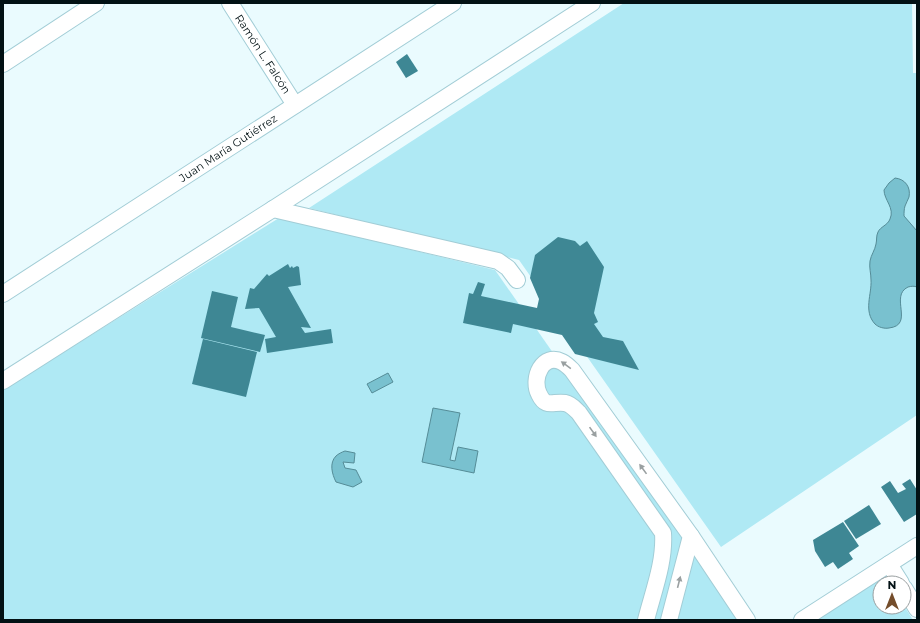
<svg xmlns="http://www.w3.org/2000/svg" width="920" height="623" font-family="Montserrat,sans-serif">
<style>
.green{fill:#afe9f4}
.water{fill:#79c1cf;stroke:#558c97}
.building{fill:#3e8794}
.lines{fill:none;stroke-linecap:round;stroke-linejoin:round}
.minor-casing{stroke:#a2cdd6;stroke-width:18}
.minor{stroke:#fff;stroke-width:16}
.oneway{fill:#9aa0a1}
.labels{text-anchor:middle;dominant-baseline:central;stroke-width:4;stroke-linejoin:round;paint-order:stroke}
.street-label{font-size:11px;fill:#021114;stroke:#fff}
</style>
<rect width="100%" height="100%" fill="#eafbfe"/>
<g class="green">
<polygon points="624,3 912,3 913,73 917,73 917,415 721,547 519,260 309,208"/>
<polygon points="279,218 495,270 740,620 3,620 3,390"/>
<polygon points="883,574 889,583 880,583 880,607 904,606 913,620 812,620"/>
</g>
<g class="water">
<path d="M895,178C905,179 911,187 909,197C908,200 906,203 905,206C904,209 904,213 904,216L917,231V287C914,286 912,286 908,287C889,296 915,325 889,328C884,329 878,327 875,324C863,311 872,294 871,280C871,273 869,268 870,261C871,255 875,250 876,244C877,240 876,236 878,232C880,227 888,225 890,219C895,208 884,200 884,190L889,183Z"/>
<polygon points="388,373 393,382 372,393 367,384"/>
<polygon points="433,408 460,413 450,460 455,461 458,447 478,451 474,473 422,462"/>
<path d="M345,451L355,453L354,463L343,462L345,468L356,470L362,482L353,487L336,482C332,474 329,463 336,456C338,454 342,452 345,451Z"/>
</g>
<g class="building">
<polygon points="407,54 418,71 406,78 396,62"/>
<polygon points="558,237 575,241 580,246 587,241 604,267 594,313 598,322 594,324 603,337 623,341 639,370 575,354 562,335 513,324 511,333 463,323 469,293 473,294 478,282 485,284 481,296 537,308 539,299 530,278 535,255"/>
<polygon points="288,264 290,268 292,266 293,268 297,266 299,267 301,285 288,287 311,328 301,327 305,333 331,329 333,343 267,353 265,339 276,337 259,308 245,309 250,288 254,289 267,274 269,276"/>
<polygon points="212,291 238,297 231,327 265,335 260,352 201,338"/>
<polygon points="203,339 257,352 246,397 192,384"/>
<polygon points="910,479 917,490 917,514 904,522 881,487 890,481 898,493 906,489 902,484"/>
<polygon points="869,505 881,524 856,539 844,521"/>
<polygon points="843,522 859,546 849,553 853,559 838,569 833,562 825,567 815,551 813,540"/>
</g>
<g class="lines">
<g class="minor-casing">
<g id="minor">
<polyline points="230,3 295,105"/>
<polyline points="3,64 96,3"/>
<polyline points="273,209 498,261 508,268 517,280"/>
<polyline points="3,294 453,3"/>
<polyline points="3,381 273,209 592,3"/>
<polyline points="691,536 747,620"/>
<polyline points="889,564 901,583"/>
<polyline points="904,588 917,609"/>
<path d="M646,620C653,592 665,562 663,533L579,413C575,409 571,404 565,403C553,401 546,409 539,394C531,378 543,352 562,362C566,364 569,367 572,370L691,536L669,620"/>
<polyline points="802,620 917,546"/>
</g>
</g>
<use href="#minor" class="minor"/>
</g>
<defs><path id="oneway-solid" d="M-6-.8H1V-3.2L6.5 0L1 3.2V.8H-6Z"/></defs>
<g class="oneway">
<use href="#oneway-solid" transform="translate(566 365) rotate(-144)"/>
<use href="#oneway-solid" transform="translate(593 432) rotate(55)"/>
<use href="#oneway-solid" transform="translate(643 469) rotate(-126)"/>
<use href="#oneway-solid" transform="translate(679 582) rotate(-76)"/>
</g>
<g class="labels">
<g class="street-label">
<text transform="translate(263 54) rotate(57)">Ramón L. Falcón</text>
<text transform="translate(228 148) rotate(-33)">Juan María Gutiérrez</text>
</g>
</g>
<rect width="920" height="623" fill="none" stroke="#021114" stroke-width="8"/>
<g transform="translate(892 595)"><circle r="19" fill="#ffffff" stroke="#9aa0a1"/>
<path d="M0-3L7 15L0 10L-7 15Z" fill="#744d2b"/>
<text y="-6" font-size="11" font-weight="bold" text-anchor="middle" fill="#021114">N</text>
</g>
</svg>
